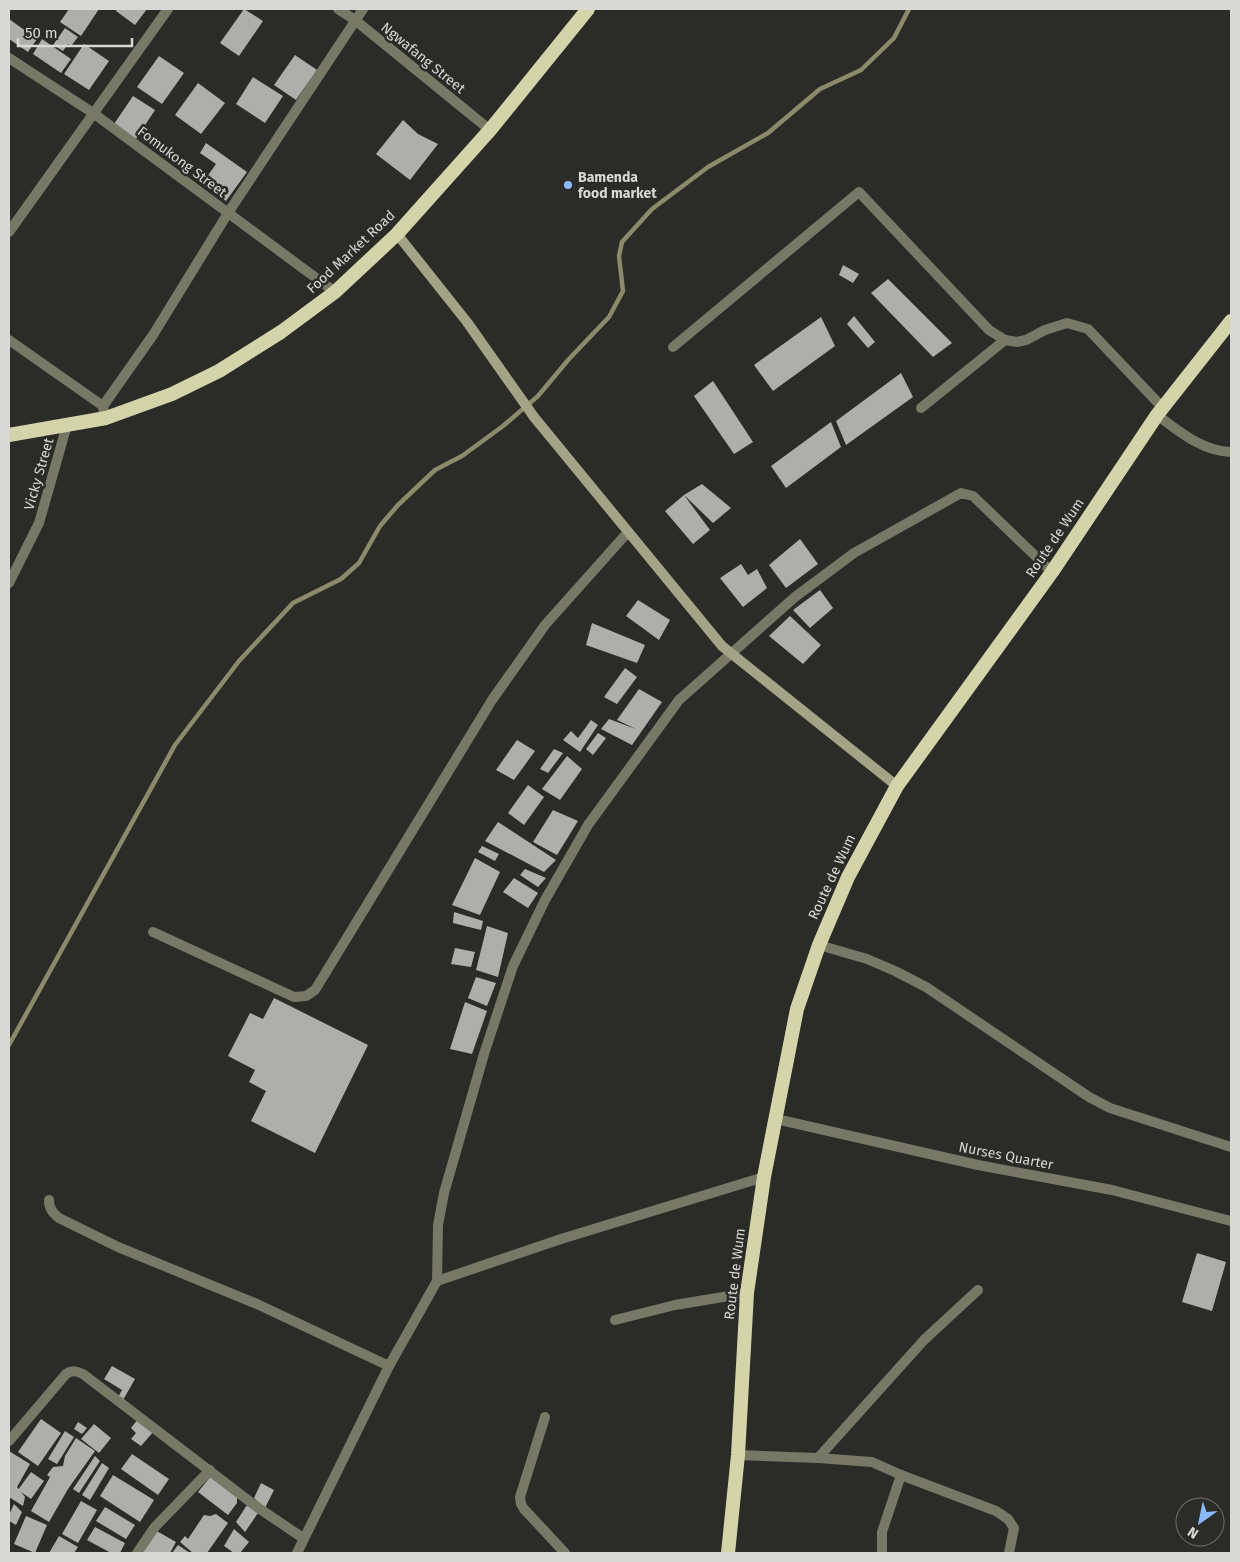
<svg xmlns="http://www.w3.org/2000/svg" width="1240" height="1562" font-family="'Fira Sans',sans-serif">
<style>
.lines{fill:none;stroke-linecap:round;stroke-linejoin:round}
.stream{stroke:#8b8b6c;stroke-width:4.5}
.building{fill:#aeaeab}
.minor{stroke:#777865;stroke-width:10}
.secondary{stroke:#a3a385;stroke-width:10}
.trunk{stroke:#d4d4aa;stroke-width:14}
.poi-dot{fill:#8cb9fc;stroke:#2b2b28;stroke-width:2}
.labels{text-anchor:middle;dominant-baseline:central;stroke-width:5;stroke-linejoin:round;paint-order:stroke}
.street-label{font-size:14px;fill:#d8d8d6;stroke:#2b2b28}
.poi-label{font-size:14px;font-weight:bold;fill:#d8d8d6;stroke:#2b2b28;text-anchor:start}
</style>
<rect width="100%" height="100%" fill="#2b2b28"/>
<g class="lines">
<polyline class="stream" points="9,1045 175,745 239,661 293,603 341,579 359,563 380,526 398,505 435,470 462,456 503,426 538,396 569,359 609,317 623,291 619,256 622,242 652,209 708,167 768,133 820,89 861,70 894,38 909,9"/>
</g>
<g class="building">
<polygon points="69,9 99,9 81,36 60,22"/>
<polygon points="117,9 147,9 135,25 116,11"/>
<polygon points="244,9 263,21 239,56 220,43"/>
<polygon points="9,19 37,39 28,52 9,39"/>
<polygon points="65,28 78,37 71,46 68,44 63,51 53,45"/>
<polygon points="42,39 71,59 61,73 33,54"/>
<polygon points="84,44 109,61 89,90 64,74"/>
<polygon points="295,55 317,70 296,100 274,85"/>
<polygon points="159,56 184,73 162,104 137,87"/>
<polygon points="253,77 283,96 265,123 236,104"/>
<polygon points="198,83 225,103 201,134 175,115"/>
<polygon points="133,96 155,110 136,139 114,124"/>
<polygon points="403,120 418,134 438,144 410,180 376,154"/>
<polygon points="206,143 247,172 226,201 202,184 216,164 200,153"/>
<polygon points="843,265 859,274 853,283 839,275"/>
<polygon points="888,279 952,343 933,357 871,293"/>
<polygon points="854,316 875,342 868,348 847,324"/>
<polygon points="821,317 835,346 773,391 754,365"/>
<polygon points="901,373 913,397 846,445 836,421"/>
<polygon points="713,381 753,442 734,454 694,396"/>
<polygon points="831,422 841,447 786,488 771,466"/>
<polygon points="702,484 731,508 713,523 684,495 710,530 693,544 665,511 684,495"/>
<polygon points="800,539 818,564 786,588 769,565"/>
<polygon points="741,564 748,575 757,569 767,588 743,607 720,578"/>
<polygon points="820,590 833,608 810,628 793,610"/>
<polygon points="638,600 670,620 659,640 626,616"/>
<polygon points="790,616 821,645 803,664 769,636"/>
<polygon points="592,623 645,645 637,663 586,645"/>
<polygon points="625,668 637,677 617,704 604,697"/>
<polygon points="639,689 662,702 632,745 601,729 609,719 636,729 617,720"/>
<polygon points="591,720 598,725 580,752 563,740 571,731 578,738"/>
<polygon points="598,733 606,738 593,755 586,749"/>
<polygon points="517,740 535,751 514,780 496,770"/>
<polygon points="554,749 563,753 548,773 540,769"/>
<polygon points="567,756 582,769 560,800 542,789"/>
<polygon points="528,785 544,797 524,825 508,813"/>
<polygon points="553,810 578,821 557,855 533,842"/>
<polygon points="498,822 556,860 544,872 485,841"/>
<polygon points="482,846 499,854 495,861 478,852"/>
<polygon points="475,858 500,872 480,915 452,905"/>
<polygon points="525,869 546,878 538,887 520,875"/>
<polygon points="514,878 538,893 528,908 503,892"/>
<polygon points="454,912 483,921 481,930 453,923"/>
<polygon points="487,926 508,933 498,977 476,970"/>
<polygon points="455,948 475,952 471,967 451,964"/>
<polygon points="476,977 496,983 487,1006 468,998"/>
<polygon points="274,998 368,1045 315,1153 251,1121 266,1091 249,1082 255,1070 228,1056 250,1013 263,1019"/>
<polygon points="465,1002 487,1011 472,1054 450,1049"/>
<polygon points="1197,1253 1226,1262 1212,1311 1182,1302"/>
<polygon points="112,1366 135,1379 123,1400 118,1397 122,1390 104,1379"/>
<polygon points="41,1419 61,1433 38,1466 18,1452"/>
<polygon points="138,1419 154,1431 141,1446 131,1439 136,1433 131,1428"/>
<polygon points="78,1422 87,1428 82,1434 74,1429"/>
<polygon points="94,1424 111,1438 99,1453 81,1439"/>
<polygon points="65,1431 74,1437 57,1464 48,1459"/>
<polygon points="76,1438 95,1451 68,1489 49,1522 31,1511 50,1477 47,1475 53,1467 63,1466 65,1456"/>
<polygon points="9,1451 30,1464 17,1487 25,1497 23,1506 9,1497"/>
<polygon points="132,1454 169,1479 158,1495 121,1469"/>
<polygon points="95,1456 100,1461 79,1493 73,1489"/>
<polygon points="102,1463 109,1468 90,1500 82,1495"/>
<polygon points="31,1472 44,1481 31,1499 18,1490"/>
<polygon points="113,1475 154,1500 140,1522 100,1496"/>
<polygon points="211,1476 237,1496 237,1503 228,1515 198,1492"/>
<polygon points="261,1483 274,1490 265,1508 254,1498"/>
<polygon points="81,1501 97,1510 78,1543 62,1534"/>
<polygon points="14,1504 22,1512 16,1525 9,1521 9,1515"/>
<polygon points="247,1505 258,1513 245,1532 236,1522"/>
<polygon points="105,1507 135,1525 126,1539 96,1521"/>
<polygon points="216,1514 228,1523 207,1553 193,1553 180,1542 185,1536 188,1539 204,1515 210,1516"/>
<polygon points="26,1516 47,1525 35,1553 14,1544"/>
<polygon points="95,1527 125,1543 120,1553 111,1553 87,1540"/>
<polygon points="234,1529 249,1542 240,1553 234,1553 224,1546"/>
<polygon points="155,1530 176,1542 170,1553 141,1553"/>
<polygon points="59,1536 78,1547 74,1553 49,1553"/>
<polygon points="178,1545 190,1553 172,1553"/>
</g>
<g class="lines">
<g class="minor">
<polyline points="338,9 355,20 490,130"/>
<polyline points="9,58 93,113 335,292"/>
<polyline points="9,232 168,9"/>
<polyline points="9,340 103,406 104,413"/>
<polyline points="673,347 859,192 989,330 1005,340 1017,342 1026,340 1045,330 1067,323 1088,329 1163,408"/>
<polyline points="103,406 153,335 228,213 363,9"/>
<polyline points="921,408 1005,340"/>
<path d="M1157,415C1180,432 1202,451 1231,452"/>
<polyline points="9,583 39,523 67,425"/>
<polyline points="153,932 294,997 306,996 315,990 492,700 545,625 628,532"/>
<polyline points="819,945 867,959 895,971 926,987 1089,1097 1110,1108 1231,1147"/>
<polyline points="776,1119 978,1165 1112,1190 1231,1221"/>
<path d="M49,1200C49,1209 53,1213 59,1218L118,1247L257,1304L389,1366"/>
<polyline points="437,1281 438,1225 444,1193 484,1054 513,966 545,900 588,825 679,700 795,597 854,553 961,493 973,496 1052,572"/>
<polyline points="615,1320 675,1305 747,1293"/>
<polyline points="545,1417 520,1497 521,1504 524,1509 565,1553"/>
<path d="M9,1441L66,1374C72,1370 76,1371 83,1374L257,1507L303,1538"/>
<polyline points="738,1455 818,1458 872,1462 901,1475 996,1511 1008,1519 1014,1528 1009,1553"/>
<polyline points="818,1458 924,1340 978,1290"/>
<polyline points="137,1553 154,1528 210,1470"/>
<polyline points="297,1553 389,1366 437,1281 561,1239 764,1177"/>
<polyline points="882,1553 882,1532 901,1475"/>
</g>
<polyline class="secondary" points="397,234 467,322 534,417 722,646 897,786"/>
<g class="trunk">
<polyline points="9,435 106,418 172,394 219,371 281,332 335,292 397,234 490,130 588,9"/>
<polyline points="728,1553 738,1455 747,1293 764,1177 797,1009 819,945 848,877 897,786 1052,572 1157,415 1231,321"/>
</g>
</g>
<circle class="poi-dot" cx="568" cy="185" r="5"/>
<g class="labels">
<g class="street-label">
<text transform="translate(423 58) rotate(39)">Ngwafang Street</text>
<text transform="translate(182 162) rotate(37)">Fomukong Street</text>
<text transform="translate(351 252) rotate(-43)">Food Market Road</text>
<text transform="translate(39 474) rotate(-74)">Vicky Street</text>
<text transform="translate(1055 538) rotate(-56)">Route de Wum</text>
<text transform="translate(832 877) rotate(-65)">Route de Wum</text>
<text transform="translate(1006 1156) rotate(11)">Nurses Quarter</text>
<text transform="translate(735 1274) rotate(-83)">Route de Wum</text>
</g>
<g class="poi-label">
<text x="578" y="177">Bamenda<tspan x="578" dy="16">food market</tspan></text>
</g>
</g>
<rect width="1240" height="1562" fill="none" stroke="#d8d8d6" stroke-width="20"/>
<g transform="translate(1200 1522) rotate(213)"><circle r="24" fill="#2b2b28" stroke="#70706e"/>
<path d="M0-4L9 19L0 12L-9 19Z" fill="#8cb9fc"/>
<text y="-8" font-size="14" font-weight="bold" text-anchor="middle" fill="#d8d8d6">N</text>
</g>
<path d="M18 38v8h114v-8" fill="none" stroke="#d8d8d6" stroke-width="2.5"/>
<text x="25" y="38" font-size="15" fill="#d8d8d6" stroke="#2b2b28" stroke-width="4" paint-order="stroke">50 m</text>
</svg>
